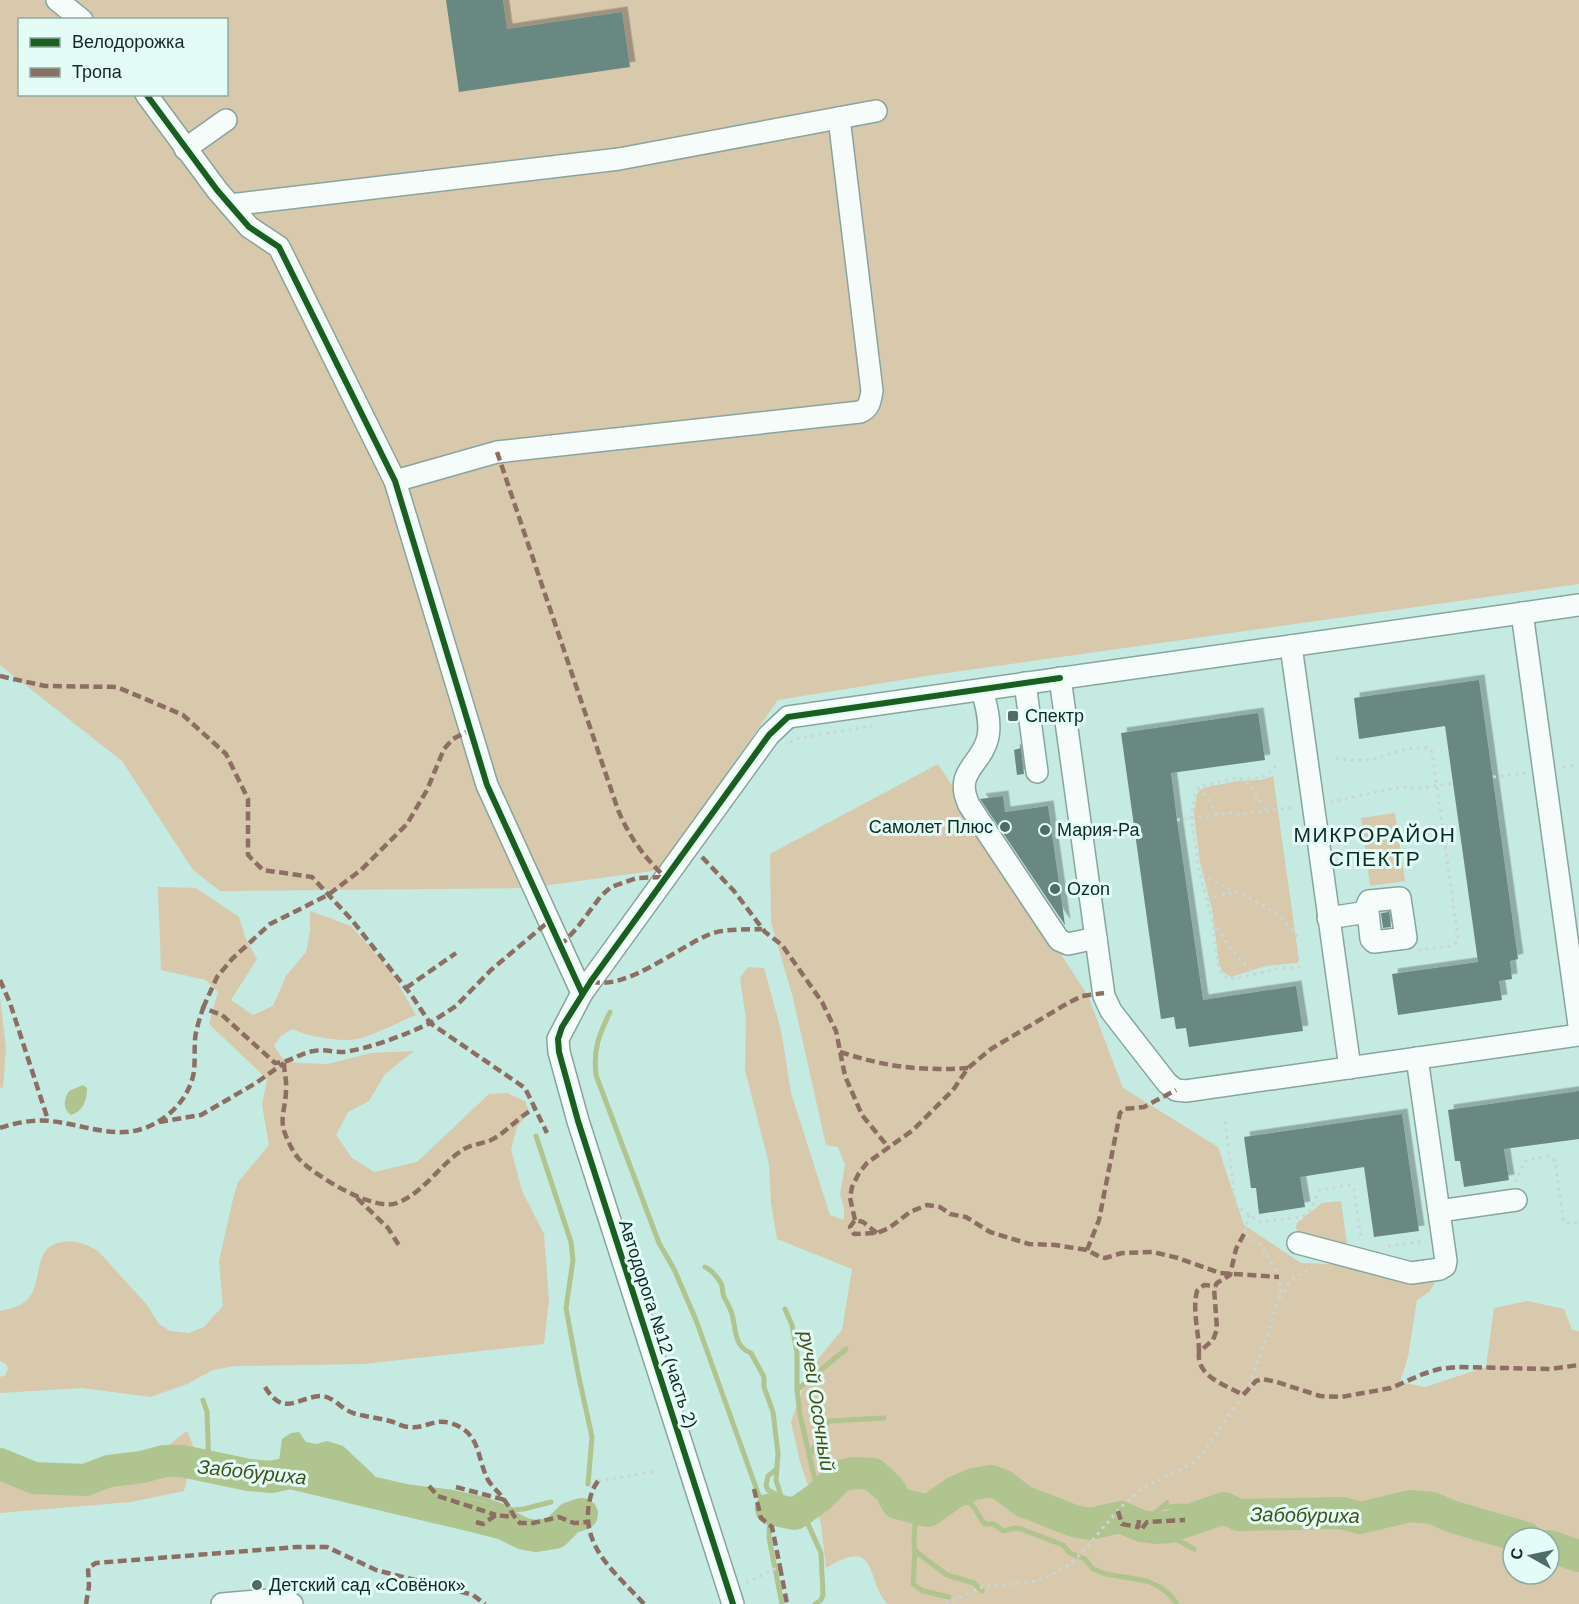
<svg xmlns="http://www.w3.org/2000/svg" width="1579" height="1604" font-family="Helvetica,sans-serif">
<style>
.green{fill:#d8c8ac;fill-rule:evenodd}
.water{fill:#afc48f}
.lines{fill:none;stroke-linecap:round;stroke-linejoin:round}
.stream{stroke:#afc48f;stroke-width:5}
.river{stroke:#afc48f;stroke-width:32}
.building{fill:#688881;filter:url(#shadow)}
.minor-casing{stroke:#87a59e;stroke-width:24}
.path{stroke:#cad6d3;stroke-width:3;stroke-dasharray:3 4.5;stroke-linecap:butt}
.minor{stroke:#f6fcfa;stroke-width:21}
.quiet{stroke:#8d6e63;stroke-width:4.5;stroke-dasharray:9 4.5;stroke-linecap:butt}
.cycleway-casing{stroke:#e3fdf6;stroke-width:10}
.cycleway{stroke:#1b5e20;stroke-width:6}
.poi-dot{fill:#4f6d66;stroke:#e3fdf6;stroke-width:2}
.labels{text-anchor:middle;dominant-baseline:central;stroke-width:6;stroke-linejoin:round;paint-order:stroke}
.poi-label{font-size:18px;fill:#0f2a24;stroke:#e3fdf6;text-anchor:start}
.street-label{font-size:18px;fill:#0f2a24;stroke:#e3fdf6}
.water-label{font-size:20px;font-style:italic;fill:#454f1a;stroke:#e3fdf6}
.quarter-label{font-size:21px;letter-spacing:1.5px;fill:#0f2a24;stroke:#e3fdf6}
</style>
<defs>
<filter id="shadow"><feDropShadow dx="5.5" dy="-5.5" stdDeviation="0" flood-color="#0004"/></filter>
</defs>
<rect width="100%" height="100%" fill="#c5eae1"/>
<g class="green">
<path d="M0,0H1579V584L926,676L778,700L659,870L528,888L220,891L193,870L122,761L0,665ZM20,20H226V94H20Z"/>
<path d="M938,764L1088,996L1123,1088L1218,1147L1244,1225L1301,1263L1359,1265L1411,1273L1435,1283L1429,1292L1417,1300L1408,1357L1400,1382L1425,1387L1486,1367L1494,1308L1527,1301L1564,1309L1572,1330L1579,1331V1604H887C865,1577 878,1536 826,1568L821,1524L800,1462L791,1422L809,1370L842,1330L852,1269L777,1239L771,1203L769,1164L745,1070L746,1020L740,978L748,967L764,968L781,1030L791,1093L830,1215L844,1220V1208L840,1195L845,1165L838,1147L826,1145L793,998L771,922L770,854ZM1513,1538H1549V1574H1513Z"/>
<polygon points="1273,776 1299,960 1297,963 1266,966 1231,977 1222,971 1219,963 1212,909 1200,862 1195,823 1194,812 1197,794 1203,788 1237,781 1261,780"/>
<polygon points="1395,813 1405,881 1370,886 1361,818"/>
<path d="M158,887L196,888L239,917L245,937L257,959L231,1000L253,1015L273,1006L286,976L306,952L310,931V911L351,926L390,970L416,1015C401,1021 372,1036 358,1039C338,1042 310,1037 292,1029L281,1036L274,1046L283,1059L297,1063L328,1064L371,1053L414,1051L385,1074L369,1101L348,1112L336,1135L352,1158L374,1172L417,1162L489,1094L507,1093L525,1101L529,1112L517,1127L511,1149L522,1191L544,1234L549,1300L544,1344L363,1364L235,1366L213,1370L187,1384L151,1397L82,1388L0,1393V1377L6,1375L8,1368L6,1364L0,1361V1311C9,1309 19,1307 26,1301C45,1284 30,1246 63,1242C76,1240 89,1245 99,1252L147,1305L159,1324L170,1331L189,1333L204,1327L223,1306L219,1261L233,1199L238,1182L269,1145L262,1105L267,1079L209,1024L218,992L206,980L161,970Z"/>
<polygon points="0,998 6,1048 3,1087 0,1088"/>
<polygon points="1341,1201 1348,1251 1316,1242 1297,1230 1296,1228 1297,1223 1322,1203"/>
<polygon points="187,1431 194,1448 184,1491 131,1502 0,1513 0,1460 37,1472 79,1472 166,1447"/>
</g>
<g class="water">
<path d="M83,1085L87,1088C87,1101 83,1111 71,1115C62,1109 64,1099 69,1091Z"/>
<polygon points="299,1432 306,1442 316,1444 327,1441 343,1446 374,1475 376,1484 370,1494 339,1488 287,1486 278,1481 278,1468 282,1439 291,1433"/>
</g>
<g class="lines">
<g class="stream">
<path d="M610,1012C599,1035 593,1049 596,1075L659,1243L674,1269L696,1320L759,1496L777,1505"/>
<polyline points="536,1136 571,1242 573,1260 566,1308 578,1373 592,1437 588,1484"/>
<path d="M705,1267C710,1269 717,1277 721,1283C723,1287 722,1293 724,1297C727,1303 730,1307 732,1314C736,1329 734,1347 751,1353L764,1377V1387L773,1412L778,1453L776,1480L782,1499C772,1514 769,1517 769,1538L782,1604"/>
<polyline points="785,1309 792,1325 797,1353 797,1390 800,1415 819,1497"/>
<polyline points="797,1390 846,1349"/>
<polyline points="203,1400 207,1412 209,1467"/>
<polyline points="809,1457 825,1425 829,1421 884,1418"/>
<polyline points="777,1469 768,1476 766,1485 768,1490 781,1497"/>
<polyline points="383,1493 393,1488 401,1486 450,1492 483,1499 513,1510 524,1509 551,1502"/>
<path d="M939,1503L954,1507C976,1494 973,1512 985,1524H994L1003,1531L1016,1528L1021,1529L1063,1545L1070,1553L1085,1559L1093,1569L1106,1574L1147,1581C1161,1587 1169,1592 1177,1604"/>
<path d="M913,1507C919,1521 911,1537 915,1551L947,1575L974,1583L982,1591"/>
<polyline points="1163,1507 1184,1506"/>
<polyline points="795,1514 799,1513 804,1515 821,1553 823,1595 821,1600 815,1604"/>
<polyline points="1132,1522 1153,1515 1167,1503"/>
<polyline points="1147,1527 1156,1536 1176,1539 1194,1549"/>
<polyline points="915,1551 913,1584 923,1591 949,1597"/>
</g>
<g class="river">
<polyline points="0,1464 34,1478 85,1480 109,1471 142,1467 164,1461 182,1461 249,1475 271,1477 290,1473 477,1517 504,1524 524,1534 536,1536 555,1533 570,1518 582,1514"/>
<polyline points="771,1509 795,1514 819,1497 840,1476 853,1473 873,1474 890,1490 897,1503 928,1511 955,1492 974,1484 991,1481 1002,1485 1023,1501 1074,1521 1090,1524 1121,1517 1141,1526 1156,1528 1169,1527 1224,1508 1239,1515 1342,1513 1360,1518 1410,1506 1432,1508 1453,1517 1526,1538"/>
<polyline points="1549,1546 1579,1556"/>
</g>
</g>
<g class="building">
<polygon points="446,0 503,0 507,29 622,12 630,67 459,92"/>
<polygon points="1479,680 1518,959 1510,961 1512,979 1499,981 1502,1000 1398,1015 1392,974 1478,962 1453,783 1445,726 1359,739 1354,698"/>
<polygon points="1258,713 1265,760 1171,773 1177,820 1203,1000 1296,986 1303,1031 1189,1047 1186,1028 1176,1029 1174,1017 1161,1019 1121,733"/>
<polygon points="1021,748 1024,774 1017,775 1014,750"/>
<polygon points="1003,796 1005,812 1048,806 1065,925 980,799"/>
<polygon points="1389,912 1391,927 1383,928 1381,913"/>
<polygon points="1579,1091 1579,1139 1504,1149 1509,1180 1464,1187 1460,1161 1455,1161 1448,1110"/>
<polygon points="1402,1114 1419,1231 1374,1237 1364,1167 1300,1177 1305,1207 1259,1214 1256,1188 1251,1188 1244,1137"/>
</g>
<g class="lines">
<g class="minor-casing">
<g id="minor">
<polyline points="57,0 82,20"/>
<polyline points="146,94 217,190 249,227 279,247 395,481 487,785 582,993"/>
<polyline points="185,149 226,120"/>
<polyline points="230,205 619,159 876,111"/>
<path d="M395,481L497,452L860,412C870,408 870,401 872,391L839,118"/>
<polyline points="1522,613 1579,1025"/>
<polyline points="1291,646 1350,1068"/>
<polyline points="1060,678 1104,996 1111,1011 1167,1083 1176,1090 1186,1091 1579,1035"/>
<polyline points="1025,683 1037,772"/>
<path d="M982,690C986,704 991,722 988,737C982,765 953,771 969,805L1059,940L1068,944L1096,938"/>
<polyline points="1328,918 1368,912 1367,905 1369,901 1400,898 1406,938 1374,942 1371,939 1368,912"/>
<polyline points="1439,1211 1516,1200"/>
<polyline points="1298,1243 1411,1273 1440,1269 1445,1266 1446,1261 1417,1058"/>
<polyline points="222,1604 281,1599 292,1604"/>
<polyline points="733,1604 578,1121 559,1052 558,1039 582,993 769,735 788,717 1579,605"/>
</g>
</g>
<g class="path">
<polyline points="790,742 799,738 872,726"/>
<path d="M1336,758C1347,760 1358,761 1369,760C1389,756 1408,745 1429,748L1432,752L1458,938L1457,943L1452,946L1419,950"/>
<polyline points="1276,766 1268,774 1260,778 1234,779 1205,785 1198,788 1195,794 1191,818 1200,874 1212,920 1218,964 1222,974 1228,979 1238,978 1281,968 1304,967"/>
<polyline points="1563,767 1578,765"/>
<polyline points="1493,777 1527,773"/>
<polyline points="1240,778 1250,785 1266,811"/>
<polyline points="1198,788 1210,801 1217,815"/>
<polyline points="1330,802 1400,787 1422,788 1453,783"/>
<polyline points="1177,820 1230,813 1236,815 1294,807"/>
<polyline points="1098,831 1134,826"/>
<path d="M1202,874C1241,900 1270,898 1301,940"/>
<polyline points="1208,901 1217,896 1237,892"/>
<polyline points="1213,921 1232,951 1254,973"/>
<path d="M1225,1121L1236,1205L1259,1222L1302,1217C1313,1212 1314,1199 1320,1190L1349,1185L1354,1189L1361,1239"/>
<polyline points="1515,1182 1525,1161 1547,1156 1552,1158 1555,1161 1563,1218 1565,1223 1579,1223"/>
<polyline points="1388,1246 1426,1241"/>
<polyline points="1279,1298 1294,1278 1313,1267"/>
<polyline points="598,1481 657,1471"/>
<polyline points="746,1583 778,1567"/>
<polyline points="946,1604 982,1587 1037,1581 1061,1570 1076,1559 1121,1507 1143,1488 1193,1463 1202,1454 1243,1395 1250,1382 1269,1331 1280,1293 1280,1281 1276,1270 1260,1244 1244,1234 1249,1215"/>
</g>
<use href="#minor" class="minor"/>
<g class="quiet">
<path d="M497,452L618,810C630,838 644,857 665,877"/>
<polyline points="0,676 45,686 117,687 183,715 226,754 248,799 248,855 263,870 312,877 351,919 412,996 430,1023 456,1006 491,970 548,922"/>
<polyline points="702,857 734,891 765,932 782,945 822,1002 836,1031 845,1076 862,1115 889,1148"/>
<polyline points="560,946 577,928 601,896 611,887 637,878 665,877"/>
<polyline points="0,980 10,1003 48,1120"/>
<path d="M591,981C624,992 677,948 708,935C724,928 745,930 762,929"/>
<polyline points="406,988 456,953"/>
<polyline points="203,1008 217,977 232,959 270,924 328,895 361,870 407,824 427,790 444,749 453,739 470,730"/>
<path d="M840,1052C887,1067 919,1071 968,1068"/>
<path d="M284,1063C284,1072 287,1081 286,1090C286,1105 280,1117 284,1131C288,1141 292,1151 299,1159C315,1176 374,1212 397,1203C425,1192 440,1164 464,1149C472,1144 482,1144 491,1140C506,1133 519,1116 535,1108"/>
<polyline points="159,1122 201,1115 256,1083 284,1063"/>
<path d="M0,1128C14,1123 35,1119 50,1121C95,1126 128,1147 169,1114C180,1104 187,1095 192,1080C196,1068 194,1052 195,1039C196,1029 200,1018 203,1008L222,1015L275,1063C290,1063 299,1053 314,1051C323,1049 333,1052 342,1052C366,1050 408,1034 430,1023L525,1088L547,1133"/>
<polyline points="357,1198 388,1228 400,1247"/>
<polyline points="855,1220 850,1198 852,1187 859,1173 867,1163 913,1130 953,1090 968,1068 991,1049 1068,1003 1082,996 1104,993"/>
<polyline points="877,1233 863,1222 855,1220 850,1227 854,1234 877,1233 889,1228 910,1212 927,1205 940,1207 950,1214 966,1217 990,1232 1029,1244 1055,1245 1087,1250 1100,1257 1105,1258 1122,1253 1153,1252 1178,1258 1220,1273 1279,1277"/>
<path d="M1244,1234L1236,1249L1230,1275L1217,1283L1214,1288L1217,1329L1213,1340L1199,1352C1196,1377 1226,1385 1243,1395L1256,1381L1263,1379L1277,1382L1320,1396L1341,1397L1391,1388L1423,1374L1439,1369L1458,1367L1550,1369L1579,1365"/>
<polyline points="1087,1250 1099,1220 1120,1113 1124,1109 1144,1107 1176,1090"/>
<path d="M1199,1352C1199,1332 1192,1311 1197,1291L1204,1285L1215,1286"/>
<path d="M265,1387C284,1418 297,1397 321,1396C333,1396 341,1409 353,1413C366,1417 380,1418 393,1422C398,1424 404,1427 410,1427C424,1429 435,1418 450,1423C481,1432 476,1456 488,1480C493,1488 500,1493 505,1501C511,1509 513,1517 520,1523H533L559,1517L574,1523L588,1522"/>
<path d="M598,1481C591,1490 589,1501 588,1512C586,1552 619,1576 644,1604"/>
<polyline points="429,1486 438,1496 496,1515"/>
<polyline points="456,1487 505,1500"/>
<polyline points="754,1489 761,1518 772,1527 780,1567 778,1567"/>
<polyline points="1118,1511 1122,1524 1138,1527"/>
<polyline points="1139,1520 1138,1527 1141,1530 1147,1522 1185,1520"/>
<polyline points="476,1522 483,1524 496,1515 513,1517"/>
<polyline points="780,1567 787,1604"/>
<polyline points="86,1604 89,1586 88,1568 96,1563 297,1547 327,1547 376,1570 462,1592 473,1595 485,1604"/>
</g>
<g class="cycleway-casing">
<g id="cycleway">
<polyline points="146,94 217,190 249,227 279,247 395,481 487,785 582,993"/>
<polyline points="733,1604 578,1121 559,1052 558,1039 562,1027 591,981 769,735 788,717 1060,678"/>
</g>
</g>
<use href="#cycleway" class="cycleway"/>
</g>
<g class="poi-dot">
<rect x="1007" y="710" width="12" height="12" rx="3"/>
<circle cx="1005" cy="827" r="6"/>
<circle cx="1045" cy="830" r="6"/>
<circle cx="1055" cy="889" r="6"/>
<circle cx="257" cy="1585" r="6"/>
</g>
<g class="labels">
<g class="poi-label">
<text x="1025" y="716">Спектр</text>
<text x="993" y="827" text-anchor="end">Самолет Плюс</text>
<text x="1057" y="830">Мария-Ра</text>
<text x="1067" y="889">Ozon</text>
<text x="269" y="1585">Детский сад «Совёнок»</text>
</g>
<g class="street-label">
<text transform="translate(658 1324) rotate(72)">Автодорога №12 (часть 2)</text>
</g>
<g class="water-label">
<text transform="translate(817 1401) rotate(81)">ручей Осочный</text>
<text transform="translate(252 1472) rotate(6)">Забобуриха</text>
<text transform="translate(1305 1515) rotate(1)">Забобуриха</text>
</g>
<g class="quarter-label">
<text x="1375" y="834">МИКРОРАЙОН<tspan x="1375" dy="24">СПЕКТР</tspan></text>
</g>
</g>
<rect x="18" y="18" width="210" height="78" fill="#e3fdf6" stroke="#8ea9a2" stroke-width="1.5"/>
<rect x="30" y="38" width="30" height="9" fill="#1b5e20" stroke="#8ea9a2" stroke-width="1.5"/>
<text x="72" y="48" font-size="18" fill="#0f2a24">Велодорожка</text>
<rect x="30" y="68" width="30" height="9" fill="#8d6e63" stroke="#8ea9a2" stroke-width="1.5"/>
<text x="72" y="78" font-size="18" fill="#0f2a24">Тропа</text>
<g transform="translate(1531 1556) rotate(279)"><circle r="28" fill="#e3fdf6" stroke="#8ea9a2" stroke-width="1.5"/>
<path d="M0-4.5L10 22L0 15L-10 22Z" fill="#4f6d66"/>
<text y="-9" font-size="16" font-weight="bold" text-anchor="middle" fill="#0f2a24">С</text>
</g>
</svg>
